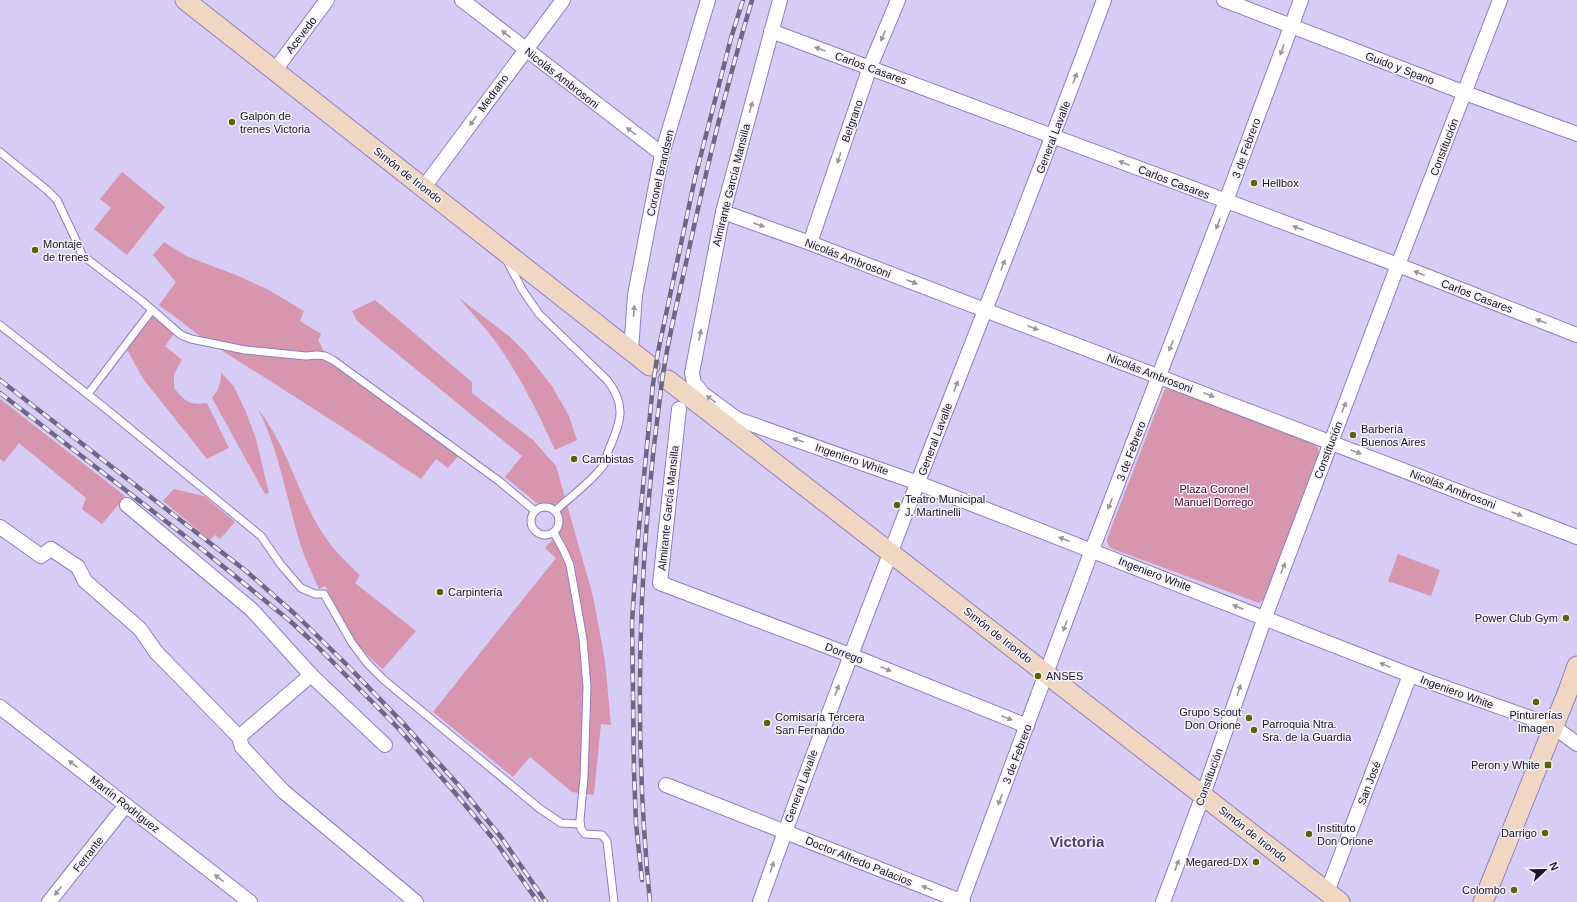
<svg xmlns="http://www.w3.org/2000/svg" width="1577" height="902" font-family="Arial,sans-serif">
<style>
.green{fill:#d796ad}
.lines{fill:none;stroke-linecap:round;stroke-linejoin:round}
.lane-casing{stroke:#907dc0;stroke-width:9}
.street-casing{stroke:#907dc0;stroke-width:16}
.secondary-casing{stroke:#907dc0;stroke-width:21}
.lane{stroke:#fff;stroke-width:7}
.street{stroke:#fff;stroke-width:14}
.secondary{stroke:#f0d7c2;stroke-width:19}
.rail-casing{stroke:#6f6587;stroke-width:4.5}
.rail{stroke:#f4f3fa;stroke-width:3;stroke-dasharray:9;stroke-linecap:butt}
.oneway{fill:#9995a0}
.poi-dot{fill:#596404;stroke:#f4f3fa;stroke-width:1.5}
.labels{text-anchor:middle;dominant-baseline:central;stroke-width:3;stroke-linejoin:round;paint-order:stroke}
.street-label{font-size:11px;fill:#1c132d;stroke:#f4f3fa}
.poi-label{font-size:11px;fill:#1c132d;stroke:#f4f3fa;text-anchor:start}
.park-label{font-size:11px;fill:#53012c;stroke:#f4f3fa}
.district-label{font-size:15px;font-weight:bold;fill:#513d79;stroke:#f4f3fa}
</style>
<rect width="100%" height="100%" fill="#d6ccf6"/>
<g class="green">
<polygon points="122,172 165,207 127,255 94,229 111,208 100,199"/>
<polygon points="164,242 186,256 236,275 267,289 304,311 300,321 321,334 318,341 321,345 324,352 461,453 448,468 436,459 421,479 339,425 204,339 159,305 176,282 153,255"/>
<path d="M459,298L509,336L525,352L552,386L569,416L577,440L555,450C538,412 515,366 489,333C479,321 469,310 459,298Z"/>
<path d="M375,300L472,382V393L533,440L556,466L593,596L605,661L611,725L601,724L594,795L572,792L530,757L513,777L433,712L556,558L545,548C550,542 558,535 561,528C568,511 554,502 538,504L505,477L522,456L357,321L352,311Z"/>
<path d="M152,307L179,327L165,346L182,360L174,374V388C185,401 189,406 207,403L229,448L207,459L144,380L123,343Z"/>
<path d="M221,372L234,387L246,412L256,439L269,493L265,494L212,398C219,389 221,383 221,372Z"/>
<path d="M1169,387L1315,445L1318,448L1319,455L1265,598L1259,603L1113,549C1108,546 1107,544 1107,539L1164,391Z"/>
<polygon points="0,399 125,496 119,504 102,524 82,509 86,498 19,443 4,462 0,459"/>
<path d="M258,409C286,445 296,487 318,526C329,545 344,561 360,575L355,583L416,631L383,669L371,659L355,641L325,586L319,589C312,573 304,557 299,540C286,496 279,450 258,409Z"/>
<polygon points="174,489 204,496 235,522 220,539 215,535 210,540 163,501"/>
<polygon points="1398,554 1440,570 1431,596 1388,581"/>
</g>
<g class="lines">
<g class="lane-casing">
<g id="lane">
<polyline points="0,152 47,190 57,200 75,238 82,255 142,301 181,335 191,339 245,350 306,356 317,355 325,356 333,360 499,481 535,511"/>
<path d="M507,261L523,291L539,314L607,380C627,405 621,422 609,449C607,455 606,461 603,466C591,482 570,497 555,511"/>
<polyline points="0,325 105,408 261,536 281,565 301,588 315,594 324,594 352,643 367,663 384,680 539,808 561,823 580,824"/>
<polyline points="88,394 152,310"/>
<circle cx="545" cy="521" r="14"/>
<polyline points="554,533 563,549 570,565 583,639 587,687 584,777 580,820 581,829 585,834 602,835 607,841 614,902"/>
</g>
</g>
<g class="street-casing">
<g id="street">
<polyline points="462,0 662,154"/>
<polyline points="780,0 723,212 692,373 694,383 703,394 737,419 918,483 1410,675 1553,726 1577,744"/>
<polyline points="1224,0 1465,93 1577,134"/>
<polyline points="771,31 1398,265 1577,335"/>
<polyline points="275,70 327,0"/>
<polyline points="424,187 563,0"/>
<polyline points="723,212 810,243 1577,537"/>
<polyline points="810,243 870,67 898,0"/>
<polyline points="631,350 635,295 662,154 708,0"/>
<polyline points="679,409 660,583 850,655 1027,726"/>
<polyline points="127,505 252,610 311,675 385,745"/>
<polyline points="0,527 41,556 51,549 78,567 85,581 140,629 156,652 239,737 242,747 283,791 416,902"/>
<polyline points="0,707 250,902"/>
<polyline points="239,737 311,675"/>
<polyline points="666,785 963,902"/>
<polyline points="1327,892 1410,675"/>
<polyline points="49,902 126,805"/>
<path d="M760,902C867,599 992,302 1104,0"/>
<polyline points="961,902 1092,550 1226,201 1301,0"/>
<polyline points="1163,902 1203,795 1265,617 1398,265 1500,0"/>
</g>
</g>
<g class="secondary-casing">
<g id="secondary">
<polyline points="185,0 650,366"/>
<polyline points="668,380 1340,902"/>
<polyline points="1483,902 1568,691 1577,666"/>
</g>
</g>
<use href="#lane" class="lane"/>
<use href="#street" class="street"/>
<use href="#secondary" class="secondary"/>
<g class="rail-casing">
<g id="rail">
<polyline points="0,380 246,571 296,615 346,664 403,723 462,789 501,837 546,902"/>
<polyline points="0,393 203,550 290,621 314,643 398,728 456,794 495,841 538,902"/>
<polyline points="642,880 636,824 634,772 632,622 637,548 653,384 658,352 695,178 731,38 743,0"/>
<path d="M650,902C633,731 638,559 661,389C666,346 677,304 686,263C705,174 726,87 752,0"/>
</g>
</g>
<use href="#rail" class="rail"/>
</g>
<defs><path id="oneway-solid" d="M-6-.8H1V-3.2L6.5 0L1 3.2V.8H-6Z"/></defs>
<g class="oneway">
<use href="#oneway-solid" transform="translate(506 34) rotate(-142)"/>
<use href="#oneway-solid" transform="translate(883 36) rotate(113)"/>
<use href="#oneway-solid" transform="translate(820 49) rotate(-160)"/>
<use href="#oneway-solid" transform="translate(1282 50) rotate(110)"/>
<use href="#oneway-solid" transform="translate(1075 78) rotate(-70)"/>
<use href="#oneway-solid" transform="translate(751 107) rotate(-75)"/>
<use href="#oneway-solid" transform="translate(473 121) rotate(126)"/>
<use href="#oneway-solid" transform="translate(631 131) rotate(-143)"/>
<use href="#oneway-solid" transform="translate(839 158) rotate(109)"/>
<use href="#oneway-solid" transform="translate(1124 163) rotate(-159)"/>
<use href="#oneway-solid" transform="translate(1218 224) rotate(111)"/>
<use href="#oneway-solid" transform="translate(759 225) rotate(19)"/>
<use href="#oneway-solid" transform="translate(1298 228) rotate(-160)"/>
<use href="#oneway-solid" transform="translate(1003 265) rotate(-69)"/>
<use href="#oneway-solid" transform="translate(1419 273) rotate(-159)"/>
<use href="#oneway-solid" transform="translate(912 282) rotate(21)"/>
<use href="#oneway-solid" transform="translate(634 311) rotate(-86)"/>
<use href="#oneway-solid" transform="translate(1541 321) rotate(-159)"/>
<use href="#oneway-solid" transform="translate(1033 328) rotate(21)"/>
<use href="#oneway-solid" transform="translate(700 335) rotate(-79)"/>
<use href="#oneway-solid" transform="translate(1171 346) rotate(111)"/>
<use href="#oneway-solid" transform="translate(956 386) rotate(-69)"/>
<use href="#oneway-solid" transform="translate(1209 395) rotate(21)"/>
<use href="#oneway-solid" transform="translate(711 399) rotate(-144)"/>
<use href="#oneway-solid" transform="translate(1344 407) rotate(-69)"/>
<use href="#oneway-solid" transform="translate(798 440) rotate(-161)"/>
<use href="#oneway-solid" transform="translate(1356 452) rotate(21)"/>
<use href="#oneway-solid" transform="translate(1110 504) rotate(111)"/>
<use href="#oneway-solid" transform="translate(1517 514) rotate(21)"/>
<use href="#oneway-solid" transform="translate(1064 539) rotate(-159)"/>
<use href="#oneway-solid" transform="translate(1283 568) rotate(-69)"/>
<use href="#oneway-solid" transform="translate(1238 607) rotate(-159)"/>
<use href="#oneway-solid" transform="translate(1065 626) rotate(110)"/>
<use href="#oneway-solid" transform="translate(1385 665) rotate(-158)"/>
<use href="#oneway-solid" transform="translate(886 669) rotate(22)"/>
<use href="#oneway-solid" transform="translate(837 690) rotate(-70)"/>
<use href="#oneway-solid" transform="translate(1239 690) rotate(-71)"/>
<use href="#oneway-solid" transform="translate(1007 718) rotate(22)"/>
<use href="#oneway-solid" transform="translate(73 764) rotate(-142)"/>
<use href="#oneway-solid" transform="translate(1000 800) rotate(111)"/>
<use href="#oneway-solid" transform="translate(1177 865) rotate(-70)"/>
<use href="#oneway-solid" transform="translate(772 867) rotate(-71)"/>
<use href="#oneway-solid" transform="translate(219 878) rotate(-142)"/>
<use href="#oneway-solid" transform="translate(927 888) rotate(-158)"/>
<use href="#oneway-solid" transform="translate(58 891) rotate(128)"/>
</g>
<g class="poi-dot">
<circle cx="232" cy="122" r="4"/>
<circle cx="1254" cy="183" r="4"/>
<circle cx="35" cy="250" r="4"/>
<circle cx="1353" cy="435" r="4"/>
<circle cx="574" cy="459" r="4"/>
<circle cx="897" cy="505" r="4"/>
<circle cx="440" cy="592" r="4"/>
<circle cx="1566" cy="618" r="4"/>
<circle cx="1038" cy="676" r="4"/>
<circle cx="1536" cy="702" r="4"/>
<circle cx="1249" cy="718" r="4"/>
<circle cx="767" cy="723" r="4"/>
<circle cx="1254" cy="730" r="4"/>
<rect x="1544" y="761" width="8" height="8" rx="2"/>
<circle cx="1545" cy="833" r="4"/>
<circle cx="1309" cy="834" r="4"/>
<circle cx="1256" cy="862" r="4"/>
<circle cx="1514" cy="890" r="4"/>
</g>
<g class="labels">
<g class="street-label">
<text transform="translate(301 35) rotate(-53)">Acevedo</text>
<text transform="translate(871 68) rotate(20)">Carlos Casares</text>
<text transform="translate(1400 68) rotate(21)">Guido y Spano</text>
<text transform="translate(562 78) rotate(38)">Nicolás Ambrosoni</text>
<text transform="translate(493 93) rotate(-54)">Medrano</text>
<text transform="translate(852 121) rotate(-71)">Belgrano</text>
<text transform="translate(1053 137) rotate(-69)">General Lavalle</text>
<text transform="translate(1444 147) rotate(-69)">Constitución</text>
<text transform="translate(1246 148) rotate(-70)">3 de Febrero</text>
<text transform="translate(660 173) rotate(-77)">Coronel Brandsen</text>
<text transform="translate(408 175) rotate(38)">Simón de Iriondo</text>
<text transform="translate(1174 182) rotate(21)">Carlos Casares</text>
<text transform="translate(731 185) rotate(-76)">Almirante García Mansilla</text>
<text transform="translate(848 258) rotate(21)">Nicolás Ambrosoni</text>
<text transform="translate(1477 296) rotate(21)">Carlos Casares</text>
<text transform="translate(1150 373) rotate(21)">Nicolás Ambrosoni</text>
<text transform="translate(935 439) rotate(-69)">General Lavalle</text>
<text transform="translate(1328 450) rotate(-69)">Constitución</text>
<text transform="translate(1131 451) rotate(-69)">3 de Febrero</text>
<text transform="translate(852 459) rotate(19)">Ingeniero White</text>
<text transform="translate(1453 489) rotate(21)">Nicolás Ambrosoni</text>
<text transform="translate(668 508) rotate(-84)">Almirante García Mansilla</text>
<text transform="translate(1155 574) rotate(21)">Ingeniero White</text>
<text transform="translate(998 635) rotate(38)">Simón de Iriondo</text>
<text transform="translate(844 653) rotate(21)">Dorrego</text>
<text transform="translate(1457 692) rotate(20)">Ingeniero White</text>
<text transform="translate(1017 754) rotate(-69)">3 de Febrero</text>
<text transform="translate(1209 777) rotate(-70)">Constitución</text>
<text transform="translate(1369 783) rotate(-69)">San José</text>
<text transform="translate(801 786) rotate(-70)">General Lavalle</text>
<text transform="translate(125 804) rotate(38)">Martín Rodríguez</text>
<text transform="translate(1253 834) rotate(38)">Simón de Iriondo</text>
<text transform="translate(88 854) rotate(-52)">Ferrante</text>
<text transform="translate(859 861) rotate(22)">Doctor Alfredo Palacios</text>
</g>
<g class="poi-label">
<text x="240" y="116">Galpón de<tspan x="240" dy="13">trenes Victoria</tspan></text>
<text x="1262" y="183">Hellbox</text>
<text x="43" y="244">Montaje<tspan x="43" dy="13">de trenes</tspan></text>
<text x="1361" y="429">Barbería<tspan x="1361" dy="13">Buenos Aires</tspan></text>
<text x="582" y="459">Cambistas</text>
<text x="905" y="499">Teatro Municipal<tspan x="905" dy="13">J. Martinelli</tspan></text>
<text x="448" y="592">Carpintería</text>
<text x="1558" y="618" text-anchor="end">Power Club Gym</text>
<text x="1046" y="676">ANSES</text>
<text x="1241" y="712" text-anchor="end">Grupo Scout<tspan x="1241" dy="13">Don Orione</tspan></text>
<text x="1536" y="715" text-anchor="middle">Pinturerías<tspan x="1536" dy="13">Imagen</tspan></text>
<text x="775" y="717">Comisaría Tercera<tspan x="775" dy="13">San Fernando</tspan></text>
<text x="1262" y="724">Parroquia Ntra.<tspan x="1262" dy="13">Sra. de la Guardia</tspan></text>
<text x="1540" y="765" text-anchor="end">Peron y White</text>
<text x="1317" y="828">Instituto<tspan x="1317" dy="13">Don Orione</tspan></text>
<text x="1537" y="833" text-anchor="end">Darrigo</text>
<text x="1248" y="862" text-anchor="end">Megared-DX</text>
<text x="1506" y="890" text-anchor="end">Colombo</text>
</g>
<g class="park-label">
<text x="1214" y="489">Plaza Coronel<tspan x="1214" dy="13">Manuel Dorrego</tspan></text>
</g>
<g class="district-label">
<text x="1077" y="841">Victoria</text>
</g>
</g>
<g transform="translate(1545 870) rotate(68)" stroke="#f4f3fa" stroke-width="3" paint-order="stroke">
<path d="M0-3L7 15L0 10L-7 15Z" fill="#1c132d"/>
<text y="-6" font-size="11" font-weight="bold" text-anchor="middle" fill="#1c132d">N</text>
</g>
</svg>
